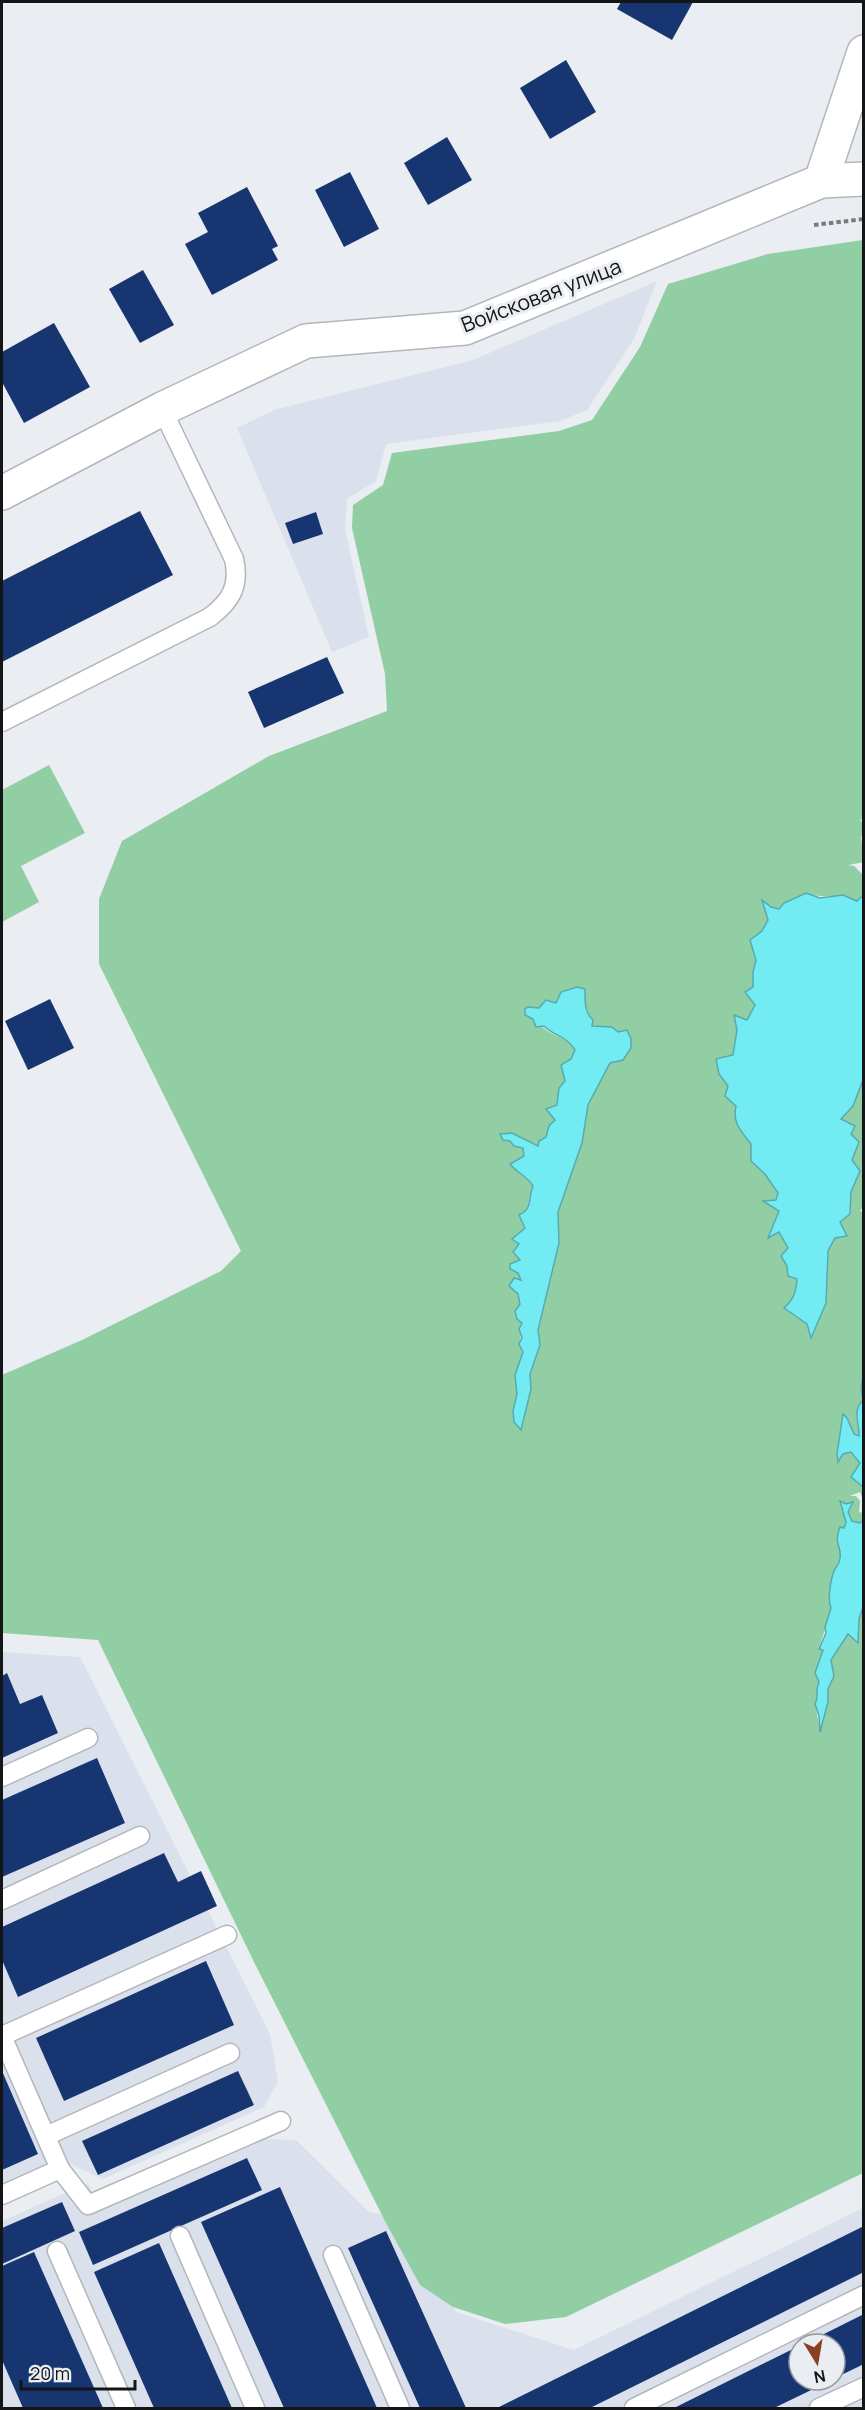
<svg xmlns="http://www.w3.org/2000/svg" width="865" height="2410" font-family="Manrope,sans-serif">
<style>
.built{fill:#dbe1ec;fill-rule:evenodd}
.green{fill:#91cea4;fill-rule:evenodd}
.water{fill:#73ebf3;stroke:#56abb1;stroke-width:1.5}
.building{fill:#173671}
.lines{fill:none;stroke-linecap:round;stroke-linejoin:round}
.lane-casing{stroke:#b3b6ba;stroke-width:21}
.street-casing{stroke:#b3b6ba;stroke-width:36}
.path{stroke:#787a7d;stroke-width:4;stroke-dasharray:4.5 3;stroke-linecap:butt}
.lane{stroke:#fff;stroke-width:18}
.street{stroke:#fff;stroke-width:33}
.labels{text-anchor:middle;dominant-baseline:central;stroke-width:6;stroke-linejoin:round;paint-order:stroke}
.street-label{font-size:21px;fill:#141517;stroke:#eaedf1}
</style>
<rect width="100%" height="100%" fill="#eaedf1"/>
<g class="built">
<polygon points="657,281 634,339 587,410 560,421 386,444 376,481 347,499 345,530 369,637 332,652 237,428 274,410 473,360"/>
<polygon points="2,1652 80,1657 270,2034 278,2082 264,2107 103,2179 66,2162 2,2191"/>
<path d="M259,2139L296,2140L369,2212L397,2216L416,2243L456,2312L574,2350L863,2208V2408H2V2221L88,2183L100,2209ZM799,2344H835V2380H799Z"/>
</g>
<g class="green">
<path d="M863,240L864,819L860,820L863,823V835L861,836L864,862L848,865L854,866L863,875V894L857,901C836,892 826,900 806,893L779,909L771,907L763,901L768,920L762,932L750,940L756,961L753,972L756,1005L747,1020L734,1016L737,1030L733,1055L717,1059L719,1074L728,1086L736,1106L741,1131L751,1144V1161L765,1174L778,1194L776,1200L764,1201L779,1211L769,1237L779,1231L788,1248L781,1257L797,1279C796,1293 791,1301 793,1315L807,1324L828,1266V1251L835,1238L847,1236L840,1222L850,1214L852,1160L859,1142L851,1134L841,1119L853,1106L863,1080L864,1207L860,1210L864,1215V1375L861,1389L863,1400L856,1415L859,1436L854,1435L847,1418L842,1425L837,1454L852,1452L860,1463L857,1483L863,1487V1500L860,1492L850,1496H856L860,1501L859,1512L863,1513V1521L860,1523L852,1521L848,1512L852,1502L846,1504L841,1502L846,1522L844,1529L840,1527C833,1545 842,1544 840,1559C839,1565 833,1570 833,1576C832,1581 831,1584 830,1590C828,1596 832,1602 831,1608C829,1622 822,1636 819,1649L824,1650L816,1673L819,1682C815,1690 819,1697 815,1704L820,1729L828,1702V1689L834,1676L831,1660L848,1633L859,1635V1619L863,1607V2173L566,2317L505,2324L453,2307L420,2285L386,2223L255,1964L98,1640L2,1633V1375L82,1340L221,1271L241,1251L99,964V899L122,841L269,756L387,711L385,674L352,528L353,505L383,485L392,453L559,431L592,420L640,347L668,284L768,254ZM577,987L588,1011L591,1026L612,1027L618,1032L610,1063L588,1105L582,1143L558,1212L559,1243L538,1330L540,1345L530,1374L531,1389L521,1430L513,1411L517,1394L515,1375L523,1352L519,1329L522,1323L518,1294L521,1280L518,1273L520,1260L517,1234L525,1228C526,1217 529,1196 533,1186C526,1176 517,1174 511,1164L525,1156L523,1148L514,1146L510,1141L512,1133L539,1146L546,1137L549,1126L555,1120L559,1088L565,1081L575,1050C568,1039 562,1039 551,1033C541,1028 533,1017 528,1007L539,1008L556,1003L561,992Z"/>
<polygon points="49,765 85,833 21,866 39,902 2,922 2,790"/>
</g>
<g class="water">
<path d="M806,893L820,898L843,895L857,901L864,894L863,1080L853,1106L841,1119L855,1126L851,1134L859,1142L852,1160L860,1171L851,1192L850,1214L840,1222L847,1236L835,1238L828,1251L826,1303L811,1338L807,1324L784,1308C794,1299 796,1292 797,1279L788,1276L787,1266L781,1256L788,1248L779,1232L768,1238L779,1211L763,1201L776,1200L778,1193L765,1174L751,1161V1144C741,1131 732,1123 736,1106L725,1096L728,1086L719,1074L716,1059L733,1055L737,1030L734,1015L747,1020L755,1005L745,992L753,987V972L756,960L750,940L762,931L768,920L762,900L771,907L779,909L784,903Z"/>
<path d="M577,987L585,989C585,1000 584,1012 593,1020L592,1026L612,1027L618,1032L627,1030L631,1039V1048L623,1060L610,1063L588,1105L582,1143L558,1212L559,1243L538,1330L540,1345L530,1374L531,1389L521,1430L514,1422L513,1411L517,1394L515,1375L523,1352L519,1344L522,1338L519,1329L522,1323L517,1319L515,1311L520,1304L518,1294L509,1286L514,1278L521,1280L518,1273L510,1269V1264L520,1260L513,1252L519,1244L512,1239L525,1228L519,1215C533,1209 528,1198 533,1186C527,1176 517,1173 510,1164L524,1156L523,1148L514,1146L510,1141L503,1140L500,1134L512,1133L538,1146L539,1141L546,1137L549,1126L555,1120L546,1109L557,1105L559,1088L565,1081L561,1065L571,1059L575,1050C566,1035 555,1037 544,1026L536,1027L533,1019L525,1015V1009L528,1007L539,1008L546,1000L556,1003L561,992Z"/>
<path d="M863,1375V1487L851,1477L860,1463L851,1452L843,1454L838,1462L837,1454L843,1414L847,1418L854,1434L859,1436C859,1422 852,1411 863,1400L861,1389Z"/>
<path d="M840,1501L846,1504L853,1502L848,1512L852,1521L860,1523L863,1521V1607L859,1619L858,1643L848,1634L831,1660L834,1676L828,1689V1702L820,1732L819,1716L815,1704C819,1697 815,1690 819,1682L815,1673L823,1650L819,1649L826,1633L825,1627L831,1608C827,1599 831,1579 834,1571C836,1566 840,1564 840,1558C842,1545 833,1546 840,1527L844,1528L846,1522Z"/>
</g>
<g class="building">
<polygon points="621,2 693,2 672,40 617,9"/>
<polygon points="566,60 596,112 550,139 520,88"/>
<polygon points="447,137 472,180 428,205 404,163"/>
<polygon points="350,172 379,229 344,247 315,190"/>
<polygon points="247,187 278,246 272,249 278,260 212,295 185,244 208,232 198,213"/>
<polygon points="143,270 174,325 140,343 109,289"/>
<polygon points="54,323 90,387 24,423 2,382 2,352"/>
<polygon points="140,511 173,575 2,662 2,581"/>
<polygon points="316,512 323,534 293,544 285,523"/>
<polygon points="327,657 344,693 264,728 248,692"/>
<polygon points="50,999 74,1048 28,1070 5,1021"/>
<polygon points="7,1673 20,1704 42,1695 58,1733 2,1758 2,1676"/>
<polygon points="97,1758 125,1823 2,1877 2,1800"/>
<polygon points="164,1853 178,1882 201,1871 217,1906 18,1997 2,1960 2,1927"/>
<polygon points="206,1961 234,2025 64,2101 36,2038"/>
<polygon points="2,2071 38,2154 2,2170"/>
<polygon points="238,2071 254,2105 98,2175 82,2141"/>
<polygon points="247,2158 262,2190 93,2265 79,2232"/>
<polygon points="280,2187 377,2408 284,2408 201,2222"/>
<polygon points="62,2202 75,2231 2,2264 2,2228"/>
<polygon points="864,2226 864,2272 590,2408 497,2408"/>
<polygon points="386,2231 466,2408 420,2408 348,2248"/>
<polygon points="159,2243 232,2408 154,2408 94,2272"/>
<polygon points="34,2252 103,2408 23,2408 2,2360 2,2266"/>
<polygon points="864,2314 864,2364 835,2378 835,2344 804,2344"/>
<polygon points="799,2346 799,2380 832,2380 774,2408 674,2408"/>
</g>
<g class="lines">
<g class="lane-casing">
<g id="lane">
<path d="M2,722L210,617C231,601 240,586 234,559L162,409"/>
<polyline points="2,1777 88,1738"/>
<polyline points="2,1900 140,1836"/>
<polyline points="2,2036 227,1935"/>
<polyline points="2,2036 60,2169"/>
<polyline points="46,2136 230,2053"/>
<polyline points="2,2195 60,2169 88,2205 281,2121"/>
<polyline points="180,2236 255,2408"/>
<polyline points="57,2251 126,2408"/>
<polyline points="333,2255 400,2408"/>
<polyline points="634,2408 864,2295"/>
<polyline points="819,2408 864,2387"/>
</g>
</g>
<g class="street-casing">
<g id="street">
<polyline points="821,181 864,179"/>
<polyline points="2,493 162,409 306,341 465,328 821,181 864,52"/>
</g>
</g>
<polyline class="path" points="814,225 864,219"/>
<use href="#lane" class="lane"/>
<use href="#street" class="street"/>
</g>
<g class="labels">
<g class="street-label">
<text transform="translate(541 295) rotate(-21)">Войсковая улица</text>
</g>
</g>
<rect width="865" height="2410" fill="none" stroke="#141517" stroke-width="6"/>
<g transform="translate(817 2362) rotate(169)"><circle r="28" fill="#eaedf1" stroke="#94979a" stroke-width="1.5"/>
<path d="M0-4.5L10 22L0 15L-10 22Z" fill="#894122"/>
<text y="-9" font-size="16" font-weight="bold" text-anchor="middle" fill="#141517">N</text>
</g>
<path d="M21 2380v9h114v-9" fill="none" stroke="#141517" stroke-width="3"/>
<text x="30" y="2380" font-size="18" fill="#141517" stroke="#eaedf1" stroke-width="4.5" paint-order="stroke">20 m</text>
</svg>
